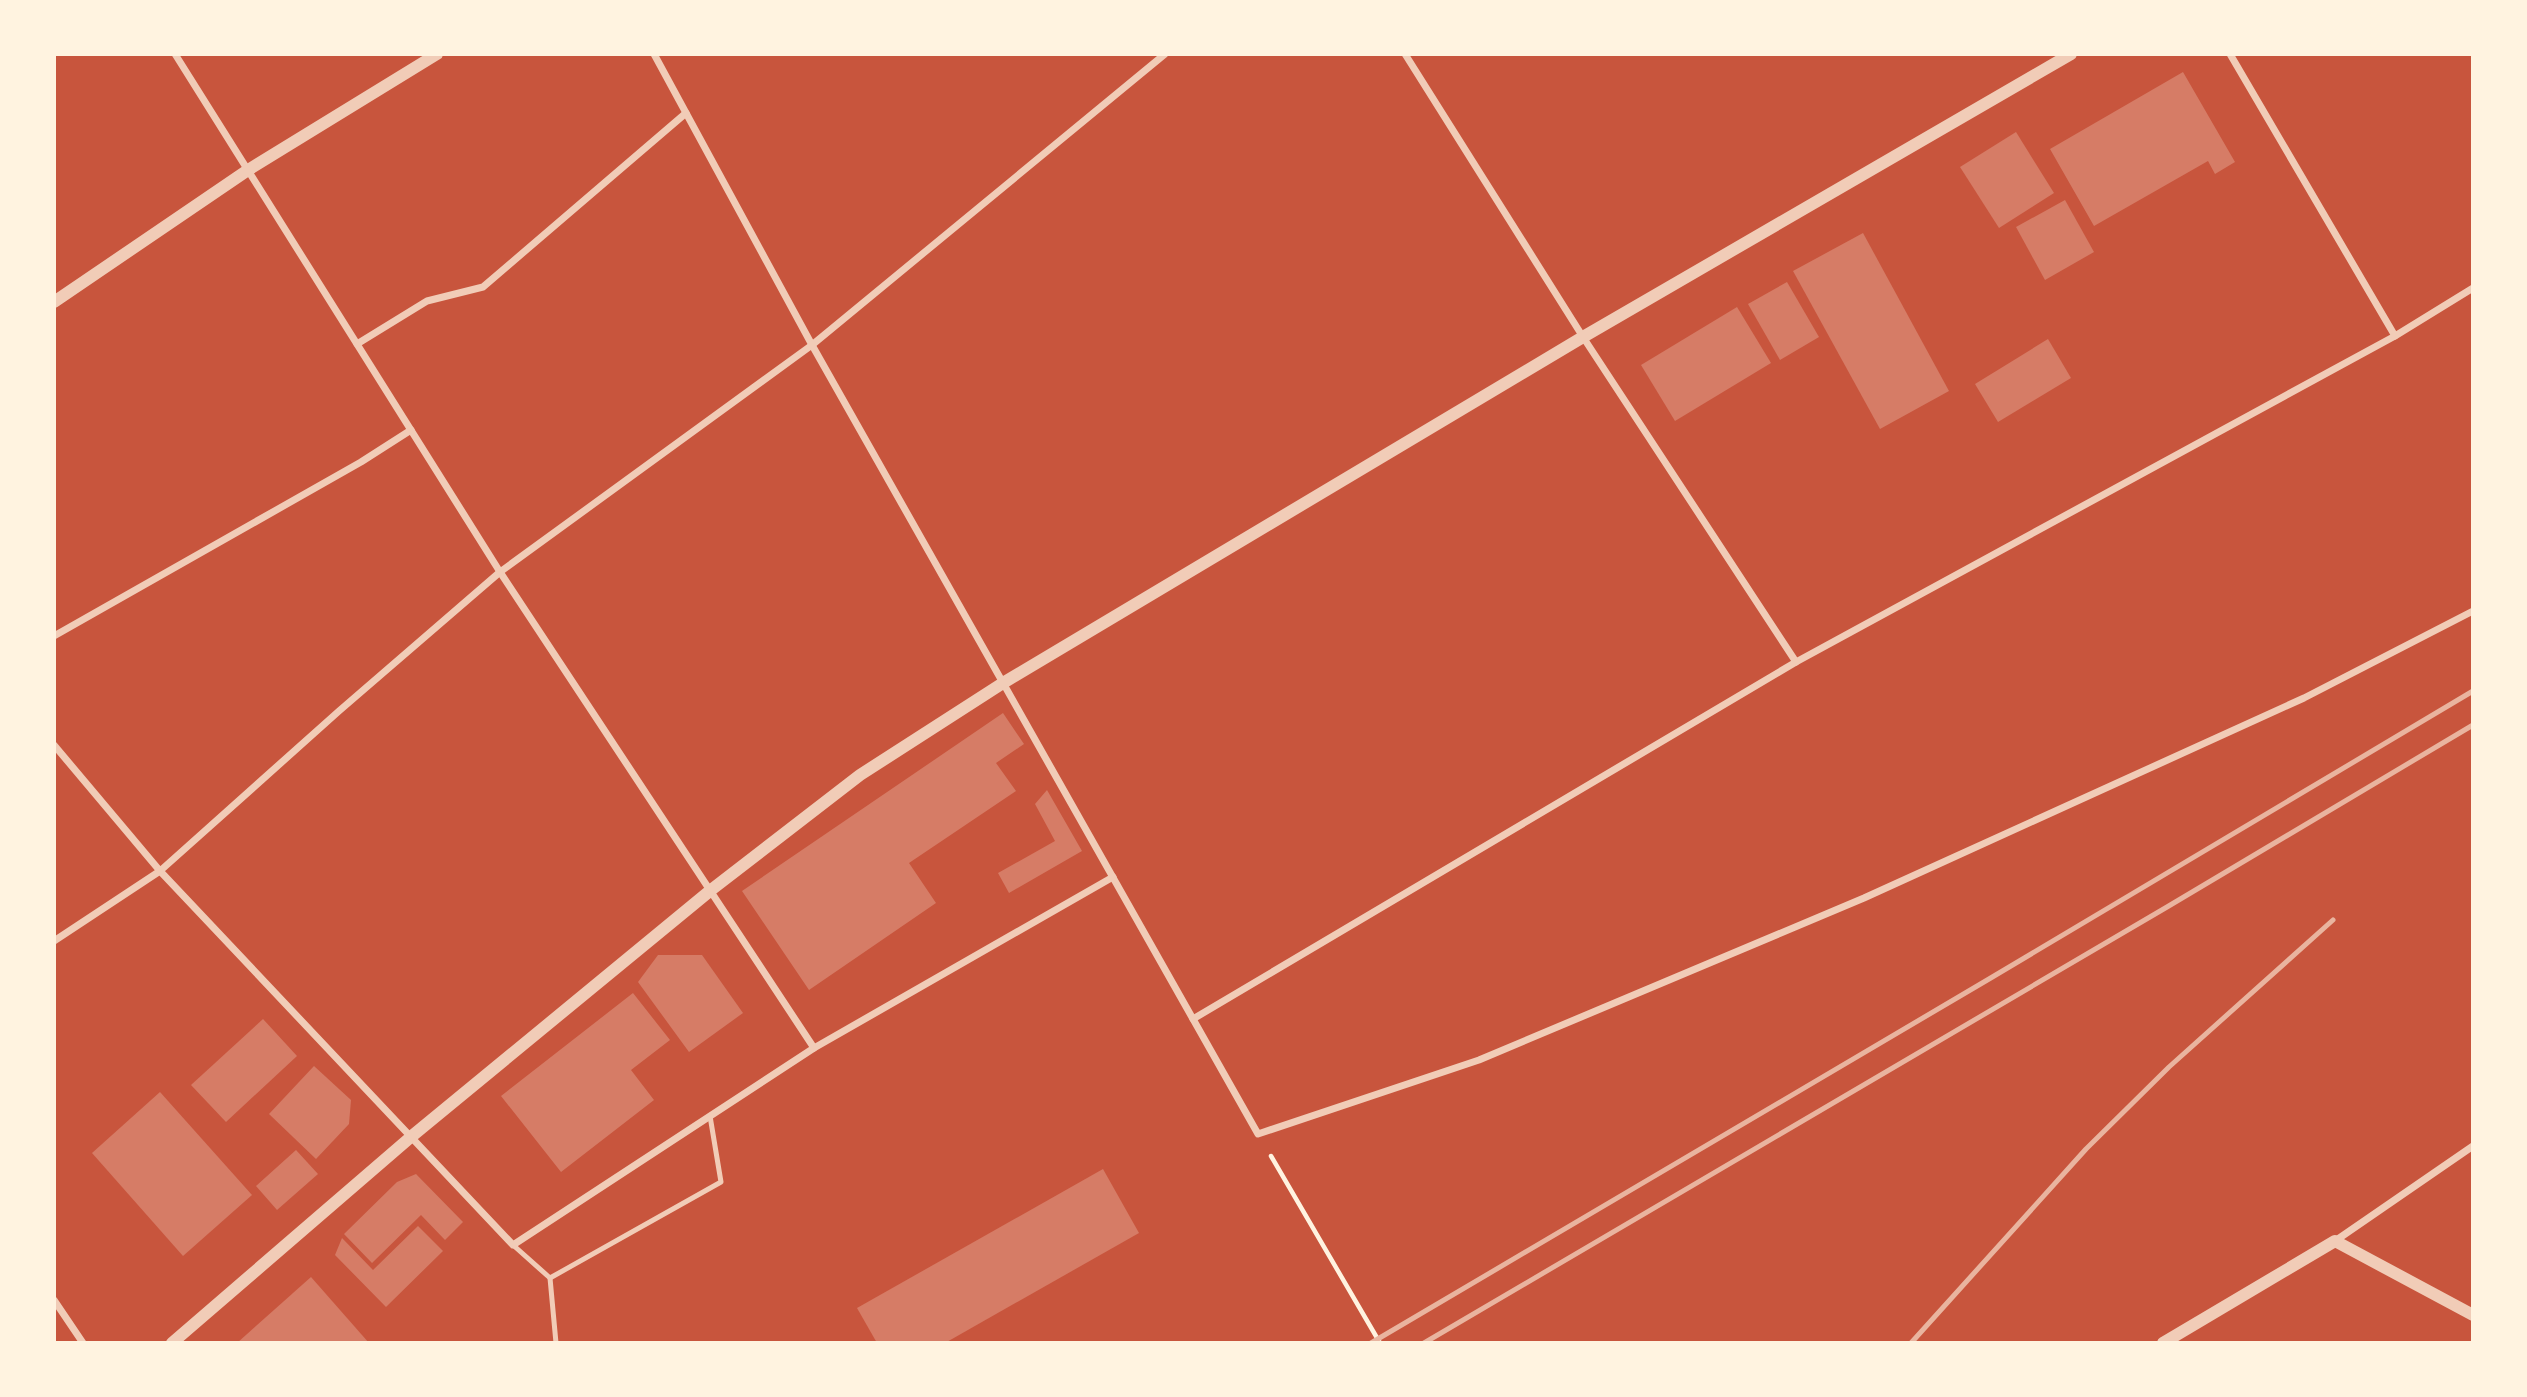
<svg xmlns="http://www.w3.org/2000/svg" width="2527" height="1397" font-family="Poppins,sans-serif">
<style>
.building{fill:#d67c66}
.lines{fill:none;stroke-linecap:round;stroke-linejoin:round}
.path{stroke:#fff3e0;stroke-width:4.5}
.service{stroke:#f1ccb7;stroke-width:5}
.minor{stroke:#f1ccb7;stroke-width:7}
.tertiary{stroke:#f1ccb7;stroke-width:12}
.rail{stroke:#e9b49f;stroke-width:5}
</style>
<rect width="100%" height="100%" fill="#c8553d"/>
<g class="building">
<polygon points="2183,72 2235,162 2215,174 2208,161 2094,226 2050,149"/>
<polygon points="2016,132 2054,193 1999,228 1960,167"/>
<polygon points="2065,200 2094,252 2045,280 2016,227"/>
<polygon points="1863,233 1949,391 1880,429 1793,271"/>
<polygon points="1787,282 1819,337 1780,360 1748,304"/>
<polygon points="1737,307 1771,363 1675,421 1641,365"/>
<polygon points="2048,339 2071,378 1998,422 1975,384"/>
<polygon points="1003,713 1024,744 996,763 1016,791 909,863 936,903 809,990 742,891"/>
<polygon points="1047,790 1082,851 1009,893 998,873 1055,841 1035,804"/>
<polygon points="658,955 702,955 743,1013 689,1052 638,982"/>
<polygon points="633,993 670,1040 631,1070 654,1100 561,1172 501,1096"/>
<polygon points="263,1019 297,1056 226,1122 191,1085"/>
<polygon points="314,1066 351,1100 349,1124 316,1159 269,1114"/>
<polygon points="160,1092 252,1195 183,1256 92,1153"/>
<polygon points="296,1150 318,1174 277,1210 256,1186"/>
<polygon points="1103,1169 1139,1233 945,1343 877,1343 857,1308"/>
<polygon points="416,1174 463,1222 445,1240 421,1215 372,1263 344,1234 397,1182"/>
<polygon points="418,1226 443,1251 386,1307 335,1255 342,1238 373,1270"/>
<polygon points="311,1277 369,1343 237,1343"/>
</g>
<g class="lines">
<polyline class="path" points="1271,1156 1380,1343"/>
<g class="service">
<polyline points="513,1245 550,1278 721,1182 710,1116"/>
<polyline points="550,1278 556,1343"/>
</g>
<g class="minor">
<polyline points="175,54 500,572 814,1048 1113,877"/>
<polyline points="654,54 812,345 1258,1134 1479,1060 1864,898 2304,698 2473,611"/>
<polyline points="1405,54 1583,337 1796,662"/>
<polyline points="2230,54 2395,336"/>
<polyline points="357,344 427,301 483,287 686,113"/>
<polyline points="54,636 361,462 411,430"/>
<polyline points="54,745 160,871 513,1245 814,1048"/>
<polyline points="54,941 160,871 339,711 500,572 812,345 1165,54"/>
<polyline points="1193,1019 1796,662 2395,336 2473,288"/>
<polyline points="2335,1241 2473,1146"/>
<polyline points="54,1300 83,1343"/>
</g>
<g class="tertiary">
<polyline points="54,302 248,170 437,54"/>
<polyline points="172,1343 412,1136 711,890 860,775 1003,683 1583,337 2071,54"/>
<polyline points="2163,1343 2335,1241 2473,1315"/>
</g>
<g class="rail">
<polyline points="1371,1343 1989,979 2473,691"/>
<polyline points="1424,1343 2167,907 2473,725"/>
<polyline points="1911,1343 2086,1149 2169,1067 2333,920"/>
</g>
</g>
<rect width="2527" height="1397" fill="none" stroke="#fff3e0" stroke-width="112"/>
</svg>
